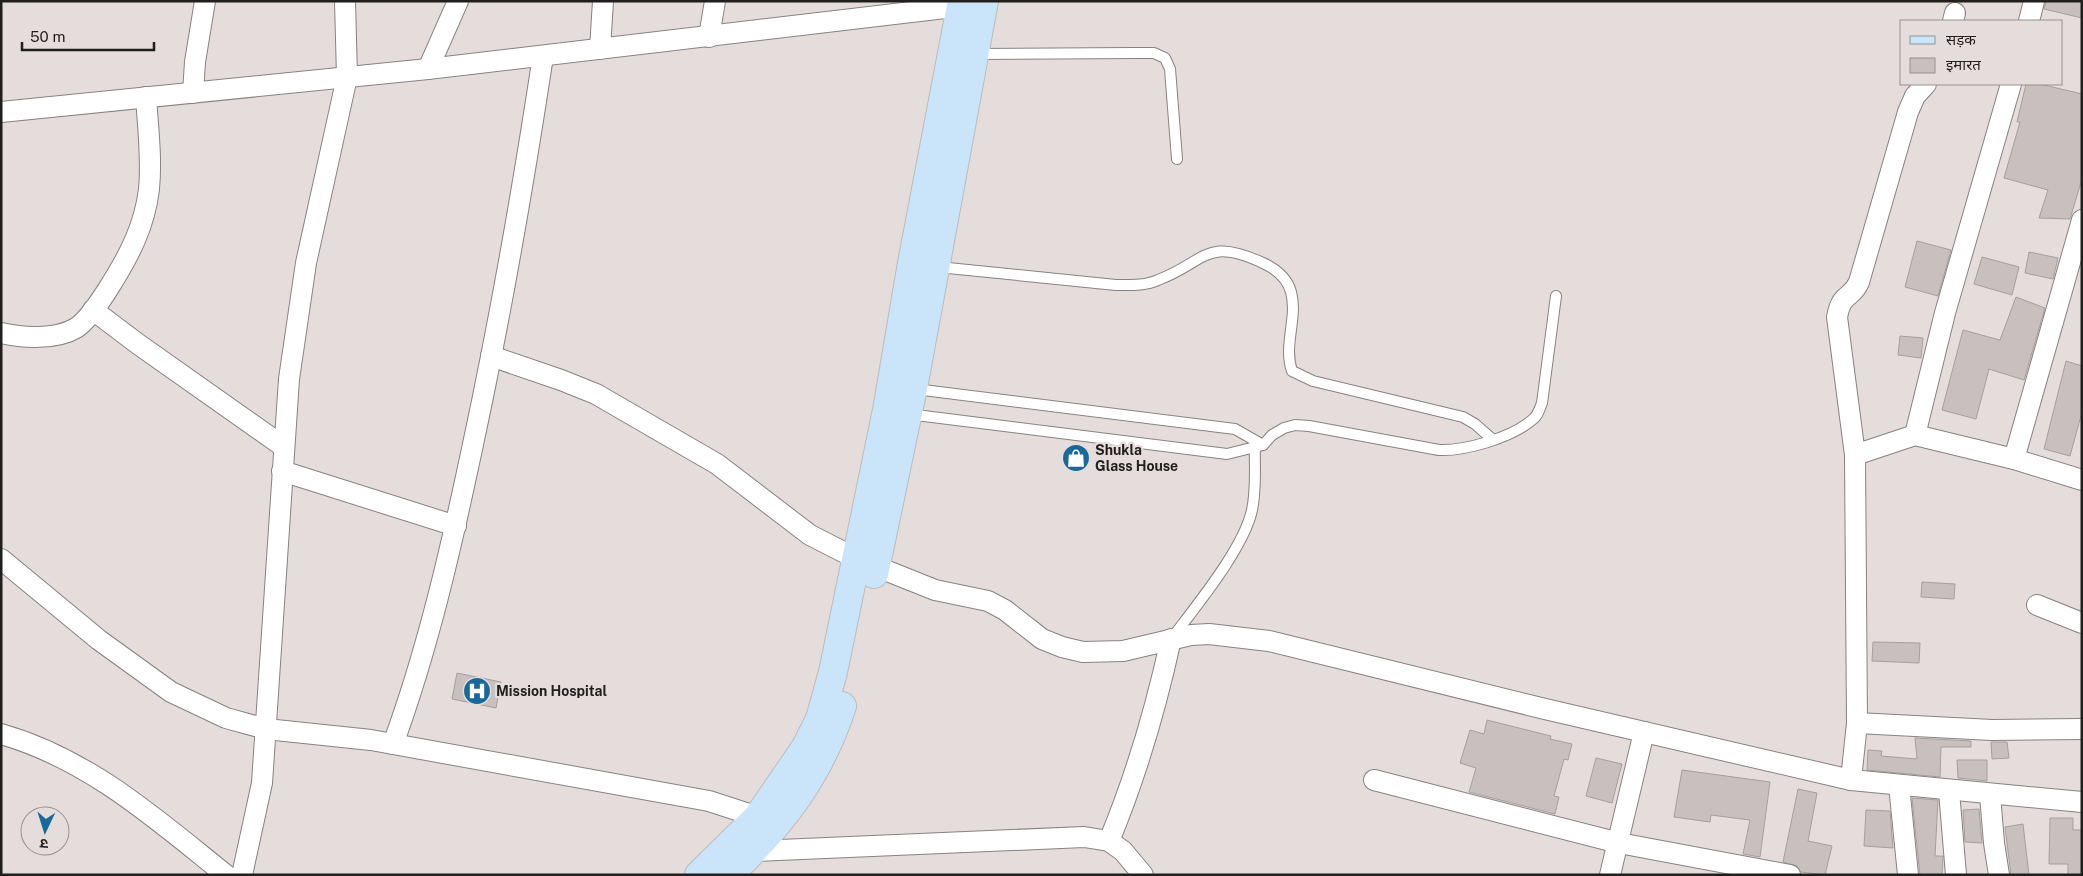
<svg xmlns="http://www.w3.org/2000/svg" width="2083" height="876" font-family="'Public Sans','Noto Sans Devanagari',sans-serif">
<style>
.building{fill:#c7c0bf;stroke:#a59f9e}
.lines{fill:none;stroke-linecap:round;stroke-linejoin:round}
.service-casing{stroke:#888281;stroke-width:12}
.minor-casing{stroke:#888281;stroke-width:22}
.primary-casing{stroke:#bcbcbc;stroke-width:30}
.service{stroke:#fff;stroke-width:10}
.minor{stroke:#fff;stroke-width:20}
.primary{stroke:#cae4f9;stroke-width:28}
.labels{text-anchor:middle;dominant-baseline:central;stroke-width:4.5;stroke-linejoin:round;paint-order:stroke}
.poi-label{font-size:14px;font-weight:bold;fill:#211e1e;stroke:#e4dddc;text-anchor:start}
</style>
<rect width="100%" height="100%" fill="#e4dddc"/>
<g class="building">
<polygon points="2046,1 2082,1 2082,18 2044,9"/>
<polygon points="2026,84 2040,84 2082,94 2082,179 2070,219 2039,218 2048,190 2004,178 2020,122 2017,122"/>
<polygon points="1917,241 1951,250 1938,296 1905,287"/>
<polygon points="2029,252 2058,258 2053,279 2025,273"/>
<polygon points="1982,257 2019,267 2012,295 1974,284"/>
<polygon points="2016,297 2045,308 2024,380 1989,369 1976,419 1942,410 1963,330 2000,340"/>
<polygon points="1900,336 1923,338 1921,358 1898,355"/>
<polygon points="2066,361 2082,366 2082,412 2070,456 2044,449"/>
<polygon points="1922,582 1955,584 1954,599 1921,597"/>
<polygon points="1873,642 1920,643 1919,663 1872,661"/>
<polygon points="457,673 501,682 496,708 452,699"/>
<polygon points="1487,720 1551,736 1550,739 1572,744 1568,760 1564,759 1554,796 1559,797 1555,814 1469,792 1476,768 1460,763 1470,730 1484,734"/>
<polygon points="1915,738 1971,741 1971,747 1941,747 1940,777 1867,770 1868,750 1882,751 1881,756 1917,759"/>
<polygon points="1991,742 2007,742 2009,758 1992,759"/>
<polygon points="1596,758 1622,764 1612,803 1586,796"/>
<polygon points="1957,760 1987,760 1987,781 1958,778"/>
<polygon points="1682,770 1770,782 1760,857 1743,854 1750,820 1711,815 1710,822 1674,817"/>
<polygon points="1798,789 1817,793 1808,841 1832,846 1825,875 1801,872 1797,866 1783,862"/>
<polygon points="1912,798 1938,800 1935,856 1943,856 1942,875 1920,875"/>
<polygon points="1979,809 1982,843 1965,842 1963,810"/>
<polygon points="1866,810 1890,811 1893,848 1864,846"/>
<polygon points="2050,818 2073,818 2073,830 2082,830 2082,875 2068,875 2068,864 2049,864"/>
<polygon points="2023,824 2029,875 2011,875 2005,827"/>
</g>
<g class="lines">
<g class="service-casing">
<g id="service">
<polyline points="975,54 1134,53 1154,53 1165,58 1170,69 1177,159"/>
<path d="M938,267L1116,285C1130,285 1145,286 1158,280C1206,262 1205,236 1263,263C1276,269 1287,277 1291,292C1298,318 1283,345 1292,371L1313,381L1463,417L1475,424L1492,439"/>
<polyline points="915,389 1235,429 1263,445"/>
<path d="M908,414L1227,454L1263,445L1272,435L1284,428L1295,425L1309,426L1439,450C1465,451 1511,438 1532,420C1538,416 1539,410 1542,403L1556,296"/>
<path d="M1172,638C1196,606 1244,548 1252,510C1257,487 1254,464 1255,441"/>
</g>
</g>
<g class="minor-casing">
<g id="minor">
<polyline points="1953,21 1955,13"/>
<polyline points="2029,21 2034,1"/>
<polyline points="709,37 715,1"/>
<polyline points="600,49 603,1"/>
<polyline points="428,69 458,1"/>
<polyline points="193,93 195,62 205,1"/>
<polyline points="1,112 428,69 945,8 974,9"/>
<polyline points="93,310 138,344 284,447"/>
<path d="M1,333C23,338 56,340 76,328C94,317 126,261 135,240C142,224 147,206 149,189C152,159 148,128 146,97"/>
<polyline points="491,356 561,380 596,394 717,464 810,535 857,559"/>
<polyline points="1915,435 1945,313 2011,84"/>
<polyline points="1855,455 1915,435 2014,459 2082,480"/>
<polyline points="2014,459 2082,220"/>
<polyline points="282,471 456,526"/>
<polyline points="1,559 99,640 171,692 226,718 266,729 371,740 709,801 758,817 767,823"/>
<polyline points="875,566 935,590 988,601 1005,610 1042,639 1062,647 1083,652 1123,651 1191,635 1209,634 1269,641 1545,709 1851,780 2082,802"/>
<polyline points="2037,605 2082,623"/>
<polyline points="1857,723 1992,730 2082,729"/>
<path d="M1,734C89,759 156,819 226,875"/>
<path d="M393,744C428,649 451,548 472,449C500,319 523,188 543,56"/>
<polyline points="1374,780 1619,843 1790,875"/>
<path d="M1851,780L1857,723L1855,455L1837,317C1842,291 1852,299 1859,282L1908,112L1915,96L1926,84"/>
<polyline points="1899,785 1908,875"/>
<polyline points="1949,791 1956,875"/>
<polyline points="1990,795 1994,843 1999,875"/>
<path d="M1109,841C1136,776 1156,708 1171,639"/>
<polyline points="747,847 754,851 1084,837 1109,841 1123,851 1143,875"/>
<polyline points="242,875 262,783 289,379 306,263 347,77 345,1"/>
<polyline points="1610,875 1644,732"/>
</g>
</g>
<g class="primary-casing">
<g id="primary">
<polyline points="874,574 913,388 984,1"/>
<polyline points="699,875 758,817 806,747 820,719 833,672 887,410 912,263 962,1"/>
<path d="M729,875C782,823 819,777 842,706"/>
</g>
</g>
<use href="#service" class="service"/>
<use href="#minor" class="minor"/>
<use href="#primary" class="primary"/>
</g>
<defs>
<g id="shop-disc" transform="scale(1.4375)"><circle r="9.5" fill="#18699a" stroke="#e4dddc"/><path d="M-5-2.5h2.3a2.7 3.5 0 0 1 5.4 0H5L5.5 6h-11ZM-1.5-2.5h3a1.5 2.3 0 0 0-3 0Z" fill="#fff"/></g>
<g id="hospital-disc" transform="scale(1.4375)"><circle r="9.5" fill="#18699a" stroke="#e4dddc"/><path d="M-5-5h3v3.5h4V-5h3V5h-3V1.5h-4V5h-3Z" fill="#fff"/></g>
</defs>
<g fill-rule="evenodd">
<use href="#shop-disc" x="1076" y="458"/>
<use href="#hospital-disc" x="477" y="691"/>
</g>
<g class="labels">
<g class="poi-label">
<text x="1095" y="450">Shukla<tspan x="1095" dy="16">Glass House</tspan></text>
<text x="496" y="691">Mission Hospital</text>
</g>
</g>
<rect width="2083" height="876" fill="none" stroke="#211e1e" stroke-width="5"/>
<rect x="1900" y="20" width="162" height="65" fill="#e4dddc" stroke="#969190"/>
<rect x="1910" y="36" width="25" height="8" fill="#cae4f9" stroke="#969190"/>
<text x="1946" y="45" font-size="15" fill="#211e1e">सड़क</text>
<rect x="1910" y="58" width="25" height="15" fill="#c7c0bf" stroke="#969190"/>
<text x="1946" y="70" font-size="15" fill="#211e1e">इमारत</text>
<g transform="translate(45 831) rotate(184)"><circle r="24" fill="#e4dddc" stroke="#969190"/>
<path d="M0-4L9 19L0 12L-9 19Z" fill="#18699a"/>
<text y="-8" font-size="14" font-weight="bold" text-anchor="middle" fill="#211e1e">उ</text>
</g>
<path d="M22 42v8h132v-8" fill="none" stroke="#211e1e" stroke-width="2.5"/>
<text x="30" y="42" font-size="15" fill="#211e1e" stroke="#e4dddc" stroke-width="4" paint-order="stroke">50 m</text>
</svg>
